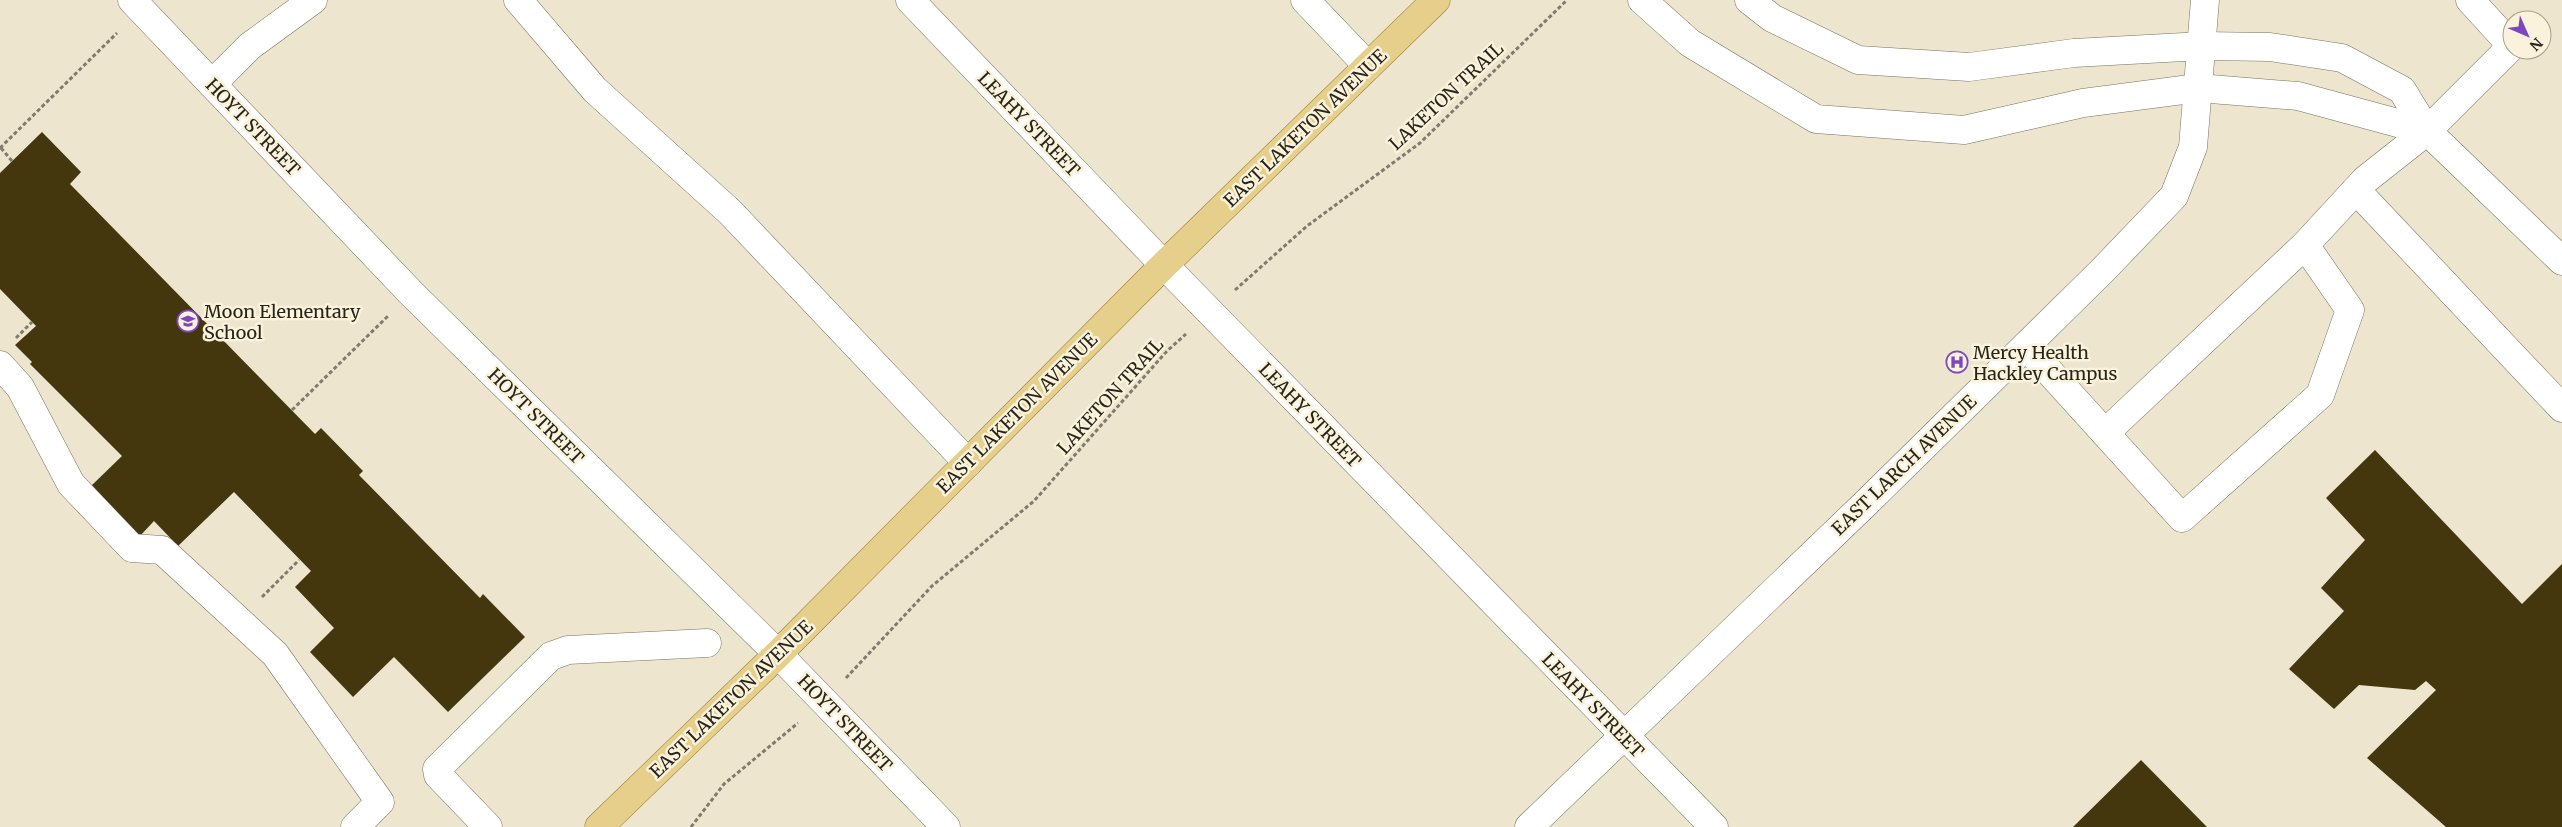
<svg xmlns="http://www.w3.org/2000/svg" width="2562" height="827" font-family="Merriweather,serif">
<style>
.building{fill:#44370e}
.lines{fill:none;stroke-linecap:round;stroke-linejoin:round}
.minor-casing{stroke:#78715d;stroke-width:29}
.major-casing{stroke:#977e32;stroke-width:29}
.path{stroke:#807b6c;stroke-width:3;stroke-dasharray:4 2.5;stroke-linecap:butt}
.minor{stroke:#fff;stroke-width:28}
.major{stroke:#e5cf8b;stroke-width:28}
.labels{text-anchor:middle;dominant-baseline:central;stroke-width:5;stroke-linejoin:round;paint-order:stroke}
.street-label{font-size:18px;fill:#27241b;stroke:#faf2db}
.poi-label{font-size:18px;fill:#27241b;stroke:#faf2db;text-anchor:start}
</style>
<rect width="100%" height="100%" fill="#ede5ce"/>
<g class="building">
<polygon points="42,132 81,172 70,184 315,434 321,428 363,471 359,475 480,598 483,594 525,637 448,712 394,657 353,697 310,652 334,628 295,587 311,571 234,492 178,546 154,521 139,537 90,487 122,456 30,364 32,362 15,345 36,326 0,289 0,173"/>
<polygon points="2375,450 2522,604 2562,564 2562,827 2446,827 2367,758 2436,690 2426,681 2415,690 2359,685 2334,709 2289,669 2344,611 2321,588 2365,540 2326,498"/>
<polygon points="2141,760 2207,827 2073,827"/>
</g>
<g class="lines">
<g class="minor-casing">
<g id="minor">
<polyline points="132,0 411,293 778,654 946,827"/>
<polyline points="518,0 595,90 730,212 968,463"/>
<polyline points="910,0 1164,265 1714,827"/>
<polyline points="1305,0 1368,66"/>
<polyline points="1642,0 1690,43 1816,119 1964,130 2083,103 2198,88 2298,96 2427,131"/>
<polyline points="1749,0 1772,18 1858,60 1969,67 2074,53 2203,46 2270,47 2342,58 2402,90 2427,131 2562,261"/>
<polyline points="212,84 250,46 313,0"/>
<polyline points="2356,190 2562,408"/>
<polyline points="2026,346 2182,518 2320,395 2350,310 2305,245 2365,180 2427,131 2512,46 2470,0"/>
<polyline points="0,365 20,387 71,484 132,548 162,550 275,654 380,802 355,827"/>
<polyline points="2105,433 2305,245"/>
<polyline points="488,827 438,775 437,769 551,656 568,650 707,643"/>
<polyline points="1529,827 1864,505 2103,270 2174,196 2193,147 2205,0"/>
</g>
</g>
<g class="major-casing">
<polyline id="major" points="599,827 778,654 1164,265 1436,0"/>
</g>
<g class="path">
<polyline points="0,148 117,33"/>
<polyline points="1,148 12,161"/>
<polyline points="1235,290 1307,226 1420,143 1567,0"/>
<polyline points="16,338 32,322"/>
<polyline points="292,410 388,316"/>
<polyline points="262,597 299,560"/>
<polyline points="846,678 932,586 1034,501 1167,351 1186,334"/>
<polyline points="691,827 724,784 798,723"/>
</g>
<use href="#minor" class="minor"/>
<use href="#major" class="major"/>
</g>
<defs>
<g id="school-ring" transform="scale(1.125)"><circle r="9.5" fill="#faf2db" stroke="#7c47bf" stroke-width="1.5"/><path d="M0-5L7-2L0 1L-7-2ZM-4 1L0 2.5L4 1V4Q0 6-4 4Z" fill="#7c47bf"/></g>
<g id="hospital-ring" transform="scale(1.125)"><circle r="9.5" fill="#faf2db" stroke="#7c47bf" stroke-width="1.5"/><path d="M-5-5h3v3.5h4V-5h3V5h-3V1.5h-4V5h-3Z" fill="#7c47bf"/></g>
</defs>
<g fill-rule="evenodd">
<use href="#school-ring" x="188" y="321"/>
<use href="#hospital-ring" x="1957" y="362"/>
</g>
<g class="labels">
<g class="street-label">
<text transform="translate(1446 96) rotate(-43)">LAKETON TRAIL</text>
<text transform="translate(1029 124) rotate(46)">LEAHY STREET</text>
<text transform="translate(253 127) rotate(46)">HOYT STREET</text>
<text transform="translate(1305 128) rotate(-44)">EAST LAKETON AVENUE</text>
<text transform="translate(1110 396) rotate(-48)">LAKETON TRAIL</text>
<text transform="translate(1017 413) rotate(-45)">EAST LAKETON AVENUE</text>
<text transform="translate(1310 415) rotate(46)">LEAHY STREET</text>
<text transform="translate(536 416) rotate(45)">HOYT STREET</text>
<text transform="translate(1904 465) rotate(-44)">EAST LARCH AVENUE</text>
<text transform="translate(731 699) rotate(-44)">EAST LAKETON AVENUE</text>
<text transform="translate(1593 705) rotate(46)">LEAHY STREET</text>
<text transform="translate(845 723) rotate(46)">HOYT STREET</text>
</g>
<g class="poi-label">
<text x="204" y="311">Moon Elementary<tspan x="204" dy="21">School</tspan></text>
<text x="1973" y="352">Mercy Health<tspan x="1973" dy="21">Hackley Campus</tspan></text>
</g>
</g>
<g transform="translate(2527 35) rotate(135)"><circle r="24" fill="#faf2db" stroke="#a6a08e"/>
<path d="M0-4L9 19L0 12L-9 19Z" fill="#7c47bf"/>
<text y="-8" font-size="14" font-weight="bold" text-anchor="middle" fill="#27241b">N</text>
</g>
</svg>
